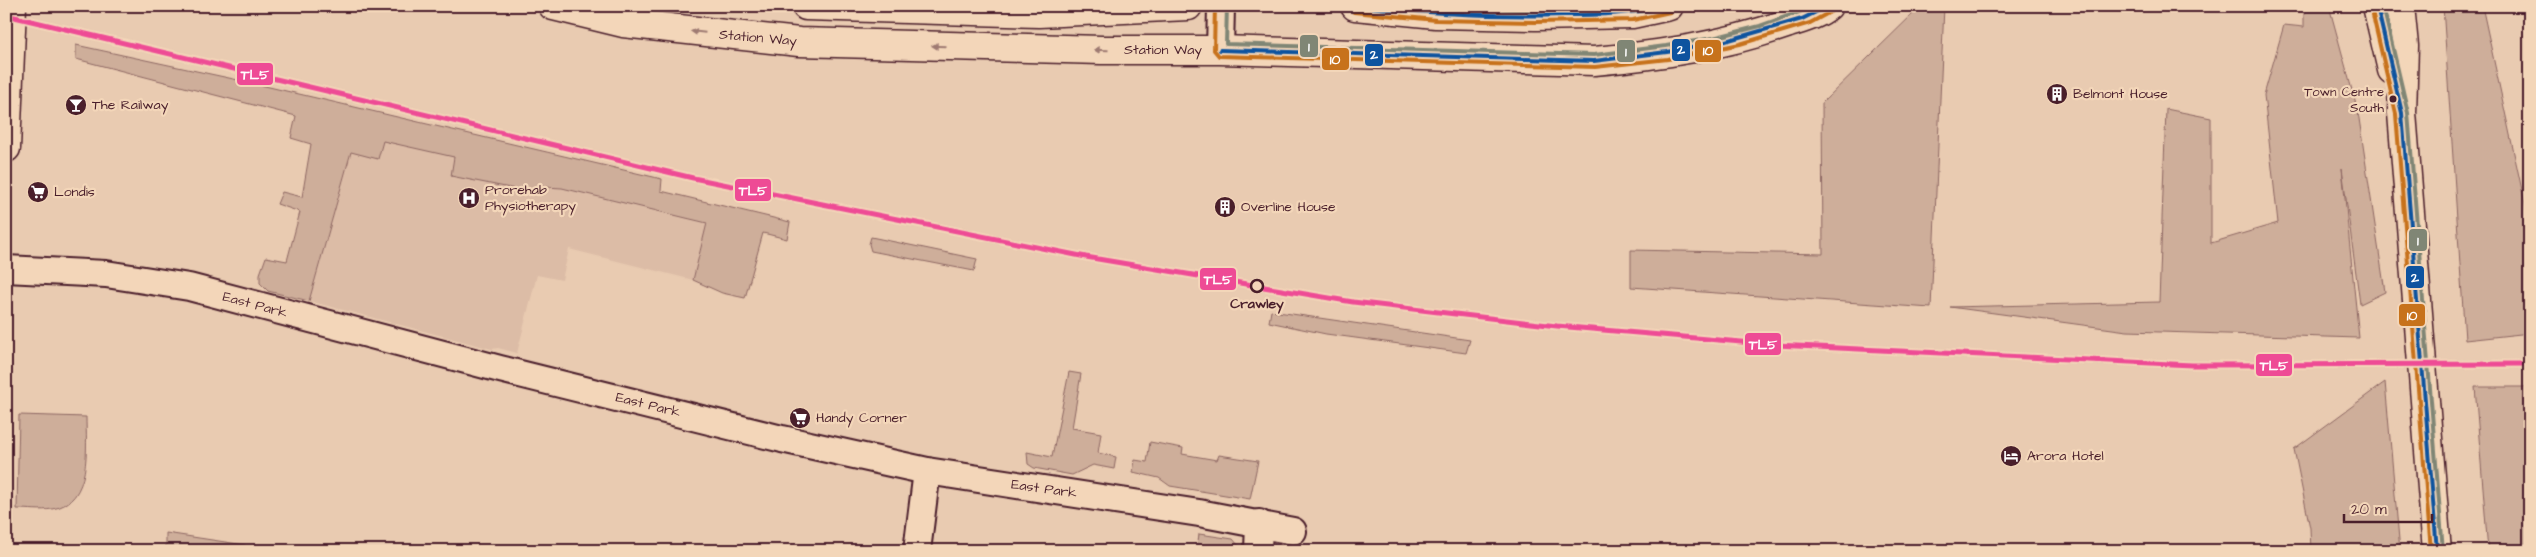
<svg xmlns="http://www.w3.org/2000/svg" width="2536" height="557" font-family="'Architects Daughter',sans-serif">
<style>
.built{fill:#dcbca6}
.green{fill:#ceae9a;stroke:#8c6662}
.lines{fill:none;stroke-linecap:round;stroke-linejoin:round}
.street-casing{stroke:#4a1f2b;stroke-width:30}
.primary-casing{stroke:#4a1f2b;stroke-width:31}
.street{stroke:#f3d6b9;stroke-width:26}
.primary{stroke:#f3d6b9;stroke-width:28}
.bus-1-casing{stroke:#f3d6b9;stroke-width:8}
.bus-2-casing{stroke:#f3d6b9;stroke-width:8}
.bus-3-casing{stroke:#f3d6b9;stroke-width:8}
.bus-1{stroke:#0e539f;stroke-width:4}
.bus-2{stroke:#c7721b;stroke-width:4}
.bus-3{stroke:#808675;stroke-width:4}
.rail-1-casing{stroke:#f3d6b9;stroke-width:9}
.rail-1{stroke:#ee4b95;stroke-width:5}
.oneway{fill:#9e7a72}
.bus-dot{fill:#4a1f2b;stroke:#f3d6b9;stroke-width:2}
.stop-dot{fill:#f3d6b9;stroke:#4a1f2b;stroke-width:2.5}
.labels{text-anchor:middle;dominant-baseline:central;stroke-width:4.5;stroke-linejoin:round;paint-order:stroke}
.bus-label{font-size:13px;fill:#4a1f2b;stroke:#f3d6b9;text-anchor:end}
.street-label{font-size:14px;fill:#4a1f2b;stroke:#f3d6b9}
.poi-label{font-size:14px;fill:#4a1f2b;stroke:#f3d6b9;text-anchor:start}
.stop-label{font-size:14px;font-weight:bold;fill:#4a1f2b;stroke:#f3d6b9}
.line-badge{stroke:#f3d6b9;stroke-width:2}
.badge-label{font-size:14px;text-anchor:middle;font-weight:bold;fill:#fff}
</style>
<rect width="100%" height="100%" fill="#e9cbb1"/>
<filter id="ink" filterUnits="userSpaceOnUse"><feTurbulence type="fractalNoise" baseFrequency=".02" numOctaves="2"/><feDisplacementMap in="SourceGraphic" scale="10" xChannelSelector="R" yChannelSelector="G"/><feConvolveMatrix kernelMatrix="1 2 1 2 8 2 1 2 1" color-interpolation-filters="sRGB"/></filter>
<g filter="url(#ink)">
<polygon class="built" points="357,132 509,165 545,187 562,188 707,223 693,280 569,249 562,280 537,275 517,353 498,348 492,349 309,301"/>
<g class="green">
<polygon points="1921,6 1944,6 1931,308 1631,287 1631,250 1823,254 1822,103"/>
<polygon points="2304,6 2329,6 2358,112 2385,292 2360,304 2342,168 2359,338 2127,331 1950,307 2159,302 2166,109 2211,118 2211,243 2278,223 2264,95 2284,25 2304,27"/>
<polygon points="2443,6 2482,6 2530,227 2530,333 2465,340"/>
<polygon points="76,45 252,83 662,179 661,191 790,222 787,239 763,233 745,298 722,293 693,280 707,223 562,188 545,187 543,192 515,189 451,176 454,157 383,141 378,159 351,152 309,301 268,291 260,283 260,274 266,257 287,261 300,212 277,204 282,192 302,197 311,144 291,138 296,116 76,59"/>
<polygon points="871,237 977,259 974,271 871,251 869,244"/>
<polygon points="1271,311 1470,340 1466,353 1326,334 1269,322"/>
<polygon points="1069,372 1081,374 1072,428 1101,433 1098,453 1116,457 1114,469 1093,465 1072,475 1034,468 1028,464 1027,452 1052,457"/>
<polygon points="2385,382 2400,551 2311,551 2310,528 2294,449"/>
<polygon points="2475,387 2530,387 2530,551 2488,551"/>
<path d="M19,415L86,417C86,446 93,503 52,509C41,511 29,509 17,509Z"/>
<polygon points="1150,442 1183,448 1182,454 1217,460 1219,455 1258,461 1250,499 1170,486 1159,478 1133,472 1135,460 1147,462"/>
<polygon points="166,533 245,545 245,551 166,551"/>
<polygon points="1199,534 1233,539 1243,551 1197,551"/>
</g>
<g class="lines">
<g class="street-casing">
<g id="street">
<polyline points="1220,50 1221,6"/>
<polyline points="6,269 106,274 189,287 500,369 782,439 927,471 1199,513 1293,531"/>
<polyline points="917,551 927,471"/>
<polyline points="1258,551 1259,523"/>
</g>
</g>
<g class="primary-casing">
<g id="primary">
<path d="M553,6L623,23L799,42L1101,50H1220L1594,61C1661,55 1722,46 1786,24C1800,19 1816,16 1828,6"/>
<polyline points="806,6 1039,13 1188,6"/>
<polyline points="1355,6 1436,14 1536,16 1632,14 1669,6"/>
<polyline points="2377,6 2392,70"/>
<polyline points="2400,6 2404,46 2402,113 2437,551"/>
<polyline points="6,148 12,6"/>
</g>
</g>
<use href="#street" class="street"/>
<use href="#primary" class="primary"/>
<g class="bus-1-casing">
<g id="bus-1">
<path d="M1358,6C1426,13 1494,17 1562,15C1601,15 1630,14 1668,6"/>
<polyline points="2377,6 2402,113 2437,551"/>
<polyline points="1220,50 1594,61 1667,52 1715,44 1802,19 1828,6"/>
</g>
</g>
<g class="bus-2-casing">
<g id="bus-2">
<polyline points="1215,6 1214,50 1219,56 1595,67 1668,59 1740,44 1810,23 1832,11"/>
<polyline points="2371,7 2396,114 2431,551"/>
<polyline points="1354,12 1436,20 1536,22 1633,20 1670,12"/>
</g>
</g>
<g class="bus-3-casing">
<g id="bus-3">
<polyline points="1227,6 1226,44 1594,55 1666,46 1713,38 1760,26 1816,6"/>
<polyline points="1421,6 1536,10 1638,6"/>
<polyline points="2383,6 2408,113 2443,551"/>
</g>
</g>
<use href="#bus-1" class="bus-1"/>
<use href="#bus-2" class="bus-2"/>
<use href="#bus-3" class="bus-3"/>
<g class="rail-1-casing">
<polyline id="rail-1" points="6,15 693,178 1086,257 1353,302 1557,326 1776,345 2192,365 2530,364"/>
</g>
<use href="#rail-1" class="rail-1"/>
</g>
<defs><path id="oneway-solid" d="M-6-.8H1V-3.2L6.5 0L1 3.2V.8H-6Z" transform="scale(1.25)"/></defs>
<g class="oneway">
<use href="#oneway-solid" transform="translate(698 32) rotate(-174)"/>
<use href="#oneway-solid" transform="translate(939 46) rotate(-179)"/>
<use href="#oneway-solid" transform="translate(1101 50) rotate(-179)"/>
</g>
</g>
<defs>
<g id="building-disc" transform="scale(1.125)"><circle r="9.5" fill="#4a1f2b" stroke="#f3d6b9"/><path d="M-4-6H4V6H1V3H-1V6H-4ZM-2.5-4.3h1.7v1.8h-1.7ZM.8-4.3h1.7v1.8H.8ZM-2.5-1h1.7V.8h-1.7ZM.8-1h1.7V.8H.8Z" fill="#fff"/></g>
<g id="bar-disc" transform="scale(1.125)"><circle r="9.5" fill="#4a1f2b" stroke="#f3d6b9"/><path d="M-6-5H6L.8 .8V4.5H3.5V6h-7V4.5H-.8V.8Z" fill="#fff"/></g>
<g id="supermarket-disc" transform="scale(1.125)"><circle r="9.5" fill="#4a1f2b" stroke="#f3d6b9"/><path d="M-6-5.5h2.5l.6 2H6L4.5 2H-2.5L-4.4-4H-6ZM-1.5 3.2a1.3 1.3 0 1 0 .1 0ZM3 3.2a1.3 1.3 0 1 0 .1 0Z" fill="#fff"/></g>
<g id="hospital-disc" transform="scale(1.125)"><circle r="9.5" fill="#4a1f2b" stroke="#f3d6b9"/><path d="M-5-5h3v3.5h4V-5h3V5h-3V1.5h-4V5h-3Z" fill="#fff"/></g>
<g id="hotel-disc" transform="scale(1.125)"><circle r="9.5" fill="#4a1f2b" stroke="#f3d6b9"/><path d="M-6-4.5h1.5V1H6V5H4.5V3h-9V5H-6ZM-4 0a1.8 1.8 0 1 1 3.6 0ZM.5 0V-2.5h3Q6-2.5 6 0Z" fill="#fff"/></g>
</defs>
<g fill-rule="evenodd">
<use href="#building-disc" x="2057" y="94"/>
<use href="#bar-disc" x="76" y="105"/>
<use href="#supermarket-disc" x="38" y="192"/>
<use href="#hospital-disc" x="469" y="198"/>
<use href="#building-disc" x="1225" y="207"/>
<use href="#supermarket-disc" x="800" y="418"/>
<use href="#hotel-disc" x="2011" y="456"/>
</g>
<circle class="bus-dot" cx="2393" cy="99" r="4.5"/>
<circle class="stop-dot" cx="1257" cy="286" r="6"/>
<g class="labels">
<g class="bus-label">
<text x="2384" y="92">Town Centre<tspan x="2384" dy="16">South</tspan></text>
</g>
<g class="street-label">
<text transform="translate(758 38) rotate(5)">Station Way</text>
<text x="1163" y="50">Station Way</text>
<text transform="translate(255 305) rotate(15)">East Park</text>
<text transform="translate(648 405) rotate(14)">East Park</text>
<text transform="translate(1044 489) rotate(8)">East Park</text>
</g>
<g class="poi-label">
<text x="2073" y="94">Belmont House</text>
<text x="92" y="105">The Railway</text>
<text x="485" y="190">Prorehab<tspan x="485" dy="16">Physiotherapy</tspan></text>
<text x="54" y="192">Londis</text>
<text x="1241" y="207">Overline House</text>
<text x="816" y="418">Handy Corner</text>
<text x="2027" y="456">Arora Hotel</text>
</g>
<g class="stop-label">
<text x="1257" y="304">Crawley</text>
</g>
</g>
<g class="line-badge">
<rect x="1299" y="34" width="20" height="24" rx="5" fill="#808675"/>
<rect x="1671" y="38" width="20" height="24" rx="5" fill="#0e539f"/>
<rect x="1694" y="39" width="28" height="24" rx="5" fill="#c7721b"/>
<rect x="1616" y="39" width="20" height="24" rx="5" fill="#808675"/>
<rect x="1364" y="43" width="20" height="24" rx="5" fill="#0e539f"/>
<rect x="1321" y="47" width="29" height="24" rx="5" fill="#c7721b"/>
<rect x="236" y="62" width="38" height="24" rx="5" fill="#ee4b95"/>
<rect x="734" y="178" width="38" height="24" rx="5" fill="#ee4b95"/>
<rect x="2408" y="228" width="20" height="24" rx="5" fill="#808675"/>
<rect x="2405" y="265" width="20" height="24" rx="5" fill="#0e539f"/>
<rect x="1199" y="267" width="38" height="24" rx="5" fill="#ee4b95"/>
<rect x="2398" y="303" width="28" height="24" rx="5" fill="#c7721b"/>
<rect x="1744" y="332" width="38" height="24" rx="5" fill="#ee4b95"/>
<rect x="2255" y="353" width="38" height="24" rx="5" fill="#ee4b95"/>
</g>
<g class="badge-label">
<text x="1309" y="51">1</text>
<text x="1681" y="54">2</text>
<text x="1708" y="55">10</text>
<text x="1626" y="56">1</text>
<text x="1374" y="59">2</text>
<text x="1335" y="64">10</text>
<text x="255" y="79">TL5</text>
<text x="753" y="195">TL5</text>
<text x="2418" y="245">1</text>
<text x="2415" y="282">2</text>
<text x="1218" y="284">TL5</text>
<text x="2412" y="320">10</text>
<text x="1763" y="349">TL5</text>
<text x="2274" y="370">TL5</text>
</g>
<rect width="2536" height="557" fill="none" stroke="#f3d6b9" stroke-width="25"/>
<rect x="12" y="12" width="2511" height="532" fill="none" stroke="#4a1f2b" stroke-width="2" filter="url(#ink)"/>
<path d="M2344 514v8h88v-8" fill="none" stroke="#4a1f2b" stroke-width="2.5"/>
<text x="2351" y="514" font-size="15" fill="#4a1f2b" stroke="#f3d6b9" stroke-width="4" paint-order="stroke">20 m</text>
</svg>
